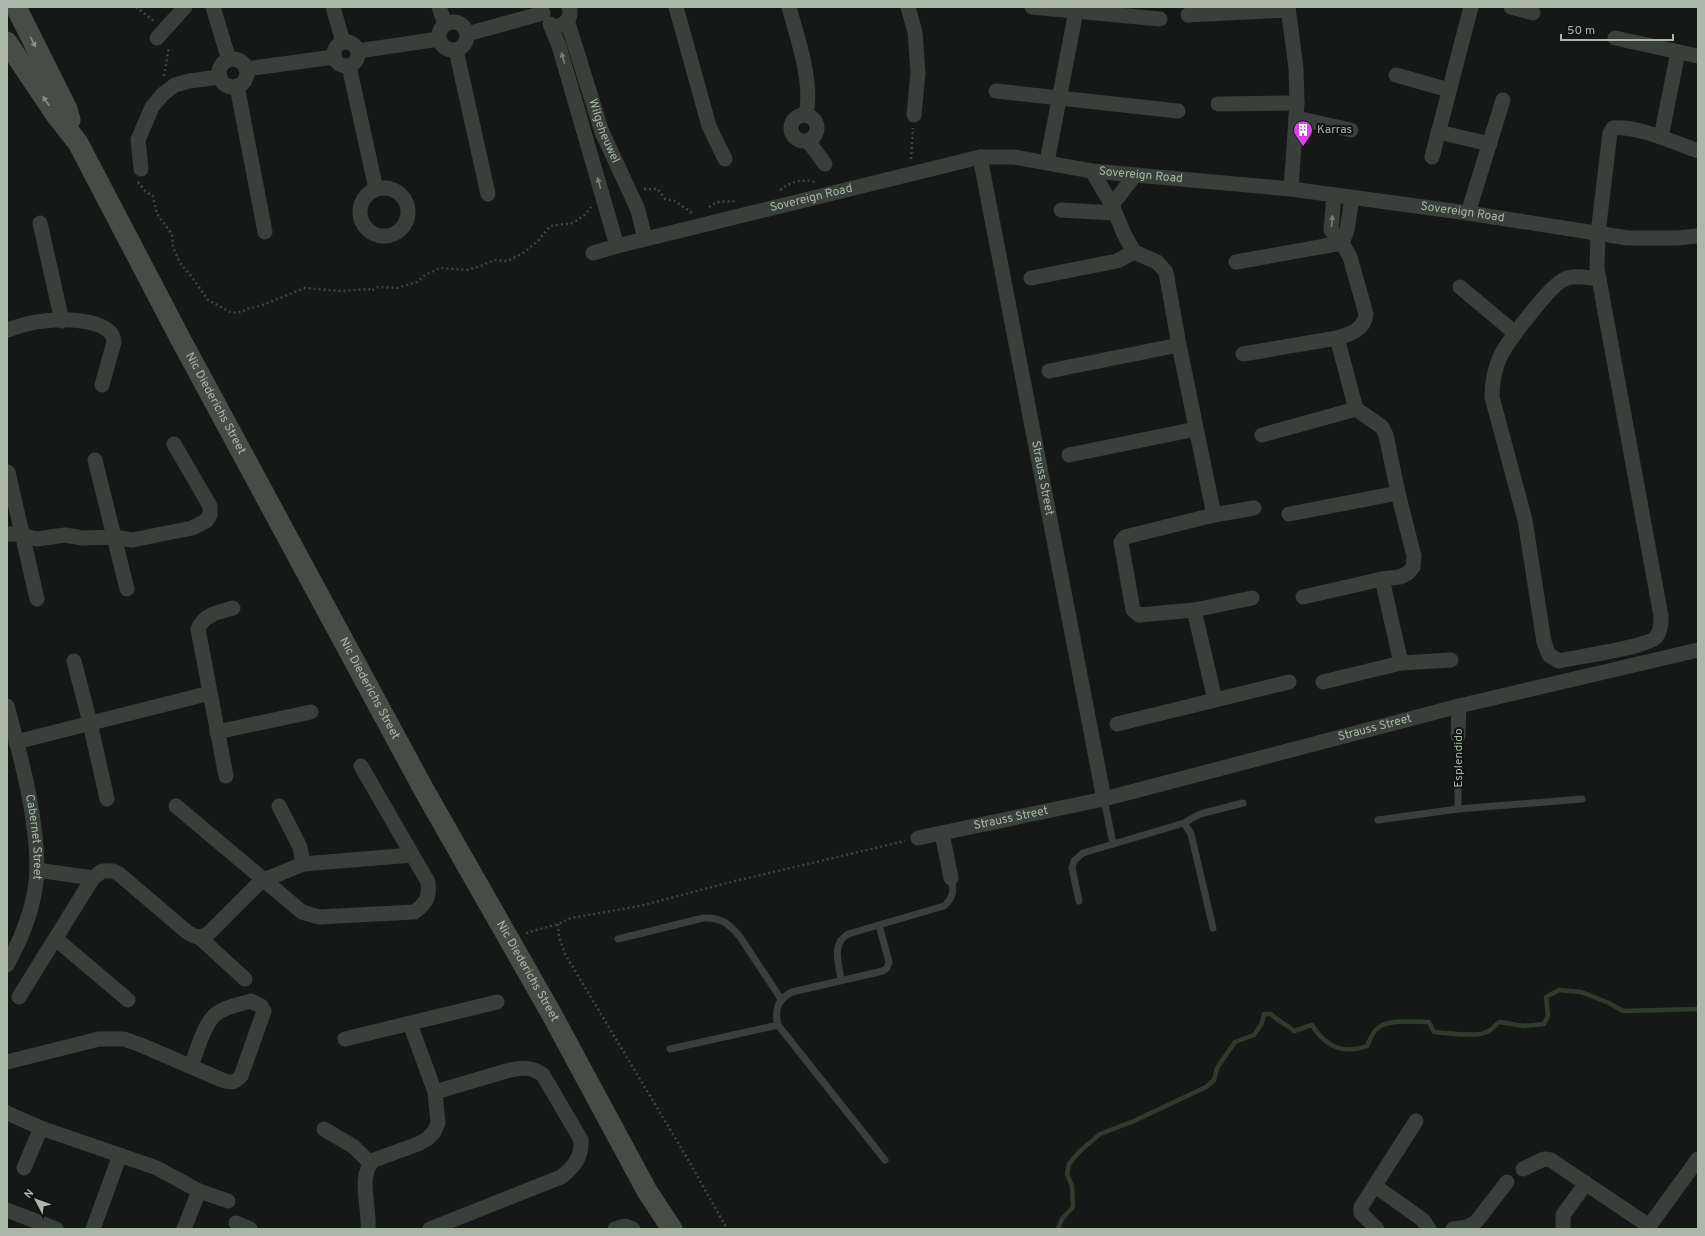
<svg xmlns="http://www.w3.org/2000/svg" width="1705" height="1236" font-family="Overpass,sans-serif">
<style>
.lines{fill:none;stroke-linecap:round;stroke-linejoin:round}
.stream{stroke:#313b2d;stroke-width:4.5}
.path{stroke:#404540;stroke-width:2.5;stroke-dasharray:2 3;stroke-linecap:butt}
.lane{stroke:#393f3a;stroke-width:7}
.street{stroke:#393f3a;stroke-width:15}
.secondary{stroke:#464c46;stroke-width:21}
.oneway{fill:#879286}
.oneway2{fill:#778177}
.labels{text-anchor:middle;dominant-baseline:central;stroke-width:4;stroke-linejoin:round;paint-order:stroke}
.poi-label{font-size:12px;fill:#aab7a9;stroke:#111312;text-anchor:start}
.street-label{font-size:12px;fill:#aab7a9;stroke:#111312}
</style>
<rect width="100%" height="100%" fill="#161817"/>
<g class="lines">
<path class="stream" d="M1058,1229L1062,1219L1073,1207L1072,1186L1067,1174L1069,1164L1080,1151L1100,1134L1134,1121L1206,1087L1214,1080L1217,1068L1235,1042L1254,1035L1262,1023L1264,1014H1271C1278,1021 1286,1024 1294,1031L1312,1025C1325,1046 1342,1055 1367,1046C1370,1040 1372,1032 1379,1027C1391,1019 1415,1022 1429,1022L1434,1032C1446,1033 1473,1037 1484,1033C1491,1031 1494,1027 1499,1022L1524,1026L1544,1024L1548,1016L1546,997L1559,990L1581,992L1609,1003L1623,1011L1698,1009"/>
<g class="path">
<polyline points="136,7 154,21"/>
<polyline points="164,76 169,47"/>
<polyline points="911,159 913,128"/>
<polyline points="138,182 146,192 153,196 157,214 172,234 173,247 180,263 191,276 208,300 232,313 242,312 246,309 260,306 305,288 340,291 369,289 371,291 378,287 397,288 417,282 425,275 440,268 467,270 481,266 494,260 508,261 523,253 538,241 550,226 573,223 586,214 591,207"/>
<polyline points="644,189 658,189 665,199 675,201 692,213"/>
<path d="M780,190C792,181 800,179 816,182"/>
<polyline points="709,207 717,202 735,201"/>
<polyline points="558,924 559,937 565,954 686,1156 727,1229"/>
<polyline points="526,933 558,924 571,918 640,906 731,882 905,841"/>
</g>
<g class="lane">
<polyline points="1458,736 1458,809"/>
<polyline points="1104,799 1113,844"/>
<polyline points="1378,820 1458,809 1582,799"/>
<polyline points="1184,823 1191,834 1213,928"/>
<polyline points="1079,901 1072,868 1074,861 1083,853 1184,823 1200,814 1243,803"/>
<path d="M879,925L889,962L887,968L883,971L792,992C778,999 774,1009 778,1025L885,1160"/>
<path d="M618,939L703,918C720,917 729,923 740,937L781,999"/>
<path d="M841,980C839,963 831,944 848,934L944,906C954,897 954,890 951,878"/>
<polyline points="670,1049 778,1025"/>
</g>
<g class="street">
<polyline points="213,7 229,60"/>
<polyline points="333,7 343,42"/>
<polyline points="439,7 445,24"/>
<polyline points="676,7 709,126 725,159"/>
<path d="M789,7C798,40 813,82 806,115"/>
<polyline points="908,7 915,32 918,73 914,115"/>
<polyline points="1032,7 1160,19"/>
<polyline points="1288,7 1296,68 1297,103 1291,189"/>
<polyline points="1511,7 1533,13"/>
<polyline points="1188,15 1288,10"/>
<path id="s1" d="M567,20L602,132L638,210L645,239"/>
<circle cx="453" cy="36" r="14"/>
<polyline points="550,24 559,46 617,246"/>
<path d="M559,26C568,23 572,16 569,7"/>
<polyline points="467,34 543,13"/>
<polyline points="157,38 185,7"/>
<polyline points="1615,38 1698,56"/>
<circle cx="346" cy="54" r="12"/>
<polyline points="456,50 488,194"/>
<polyline points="358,51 439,39"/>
<circle cx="233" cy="73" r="14"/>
<polyline points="349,66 376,189"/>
<polyline points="246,69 334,57"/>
<polyline points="1396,75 1449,90"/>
<polyline points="237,86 265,232"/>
<polyline points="996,91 1178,111"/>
<polyline points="1218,104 1297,103"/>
<circle cx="804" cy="128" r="13"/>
<polyline points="1296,118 1351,130"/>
<polyline points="1438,132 1490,144"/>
<polyline points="1661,137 1678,52"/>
<polyline points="808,141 825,164"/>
<path id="s2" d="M980,157L1104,799"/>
<polyline points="1432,157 1471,7"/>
<polyline points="1047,162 1076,11"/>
<polyline points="141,169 138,140 152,107 163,94 175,85 189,81 220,77"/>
<polyline points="1092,171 1112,205 1124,234 1134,252 1157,262 1166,272 1179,345 1214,515"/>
<circle cx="384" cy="212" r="24"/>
<path d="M1334,195L1331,230L1342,243L1350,257L1366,314C1364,330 1351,334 1337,338L1356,409L1382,427L1386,435L1398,493L1414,556L1413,567L1408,573L1400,577L1382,579L1401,663L1451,660"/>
<polyline points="1112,205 1135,175"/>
<polyline points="1061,210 1115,213"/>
<polyline points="1468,213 1503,100"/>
<polyline points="40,223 62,321"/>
<polyline points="1342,243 1347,230 1352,198"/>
<path id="s3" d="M593,253L617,246L980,157H1014L1092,171L1291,189L1468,213L1628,238H1677L1698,236"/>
<polyline points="1236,262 1342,243"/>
<polyline points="1031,278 1117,261 1134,252"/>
<path d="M1599,279C1588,278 1574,274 1563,280C1550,286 1508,341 1501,355C1494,369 1492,382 1492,397L1525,520L1544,642L1549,655L1559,661C1576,657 1648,647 1656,637C1661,631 1661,624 1661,616L1599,279L1597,268L1598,233L1610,133L1613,128C1636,125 1676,143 1698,151"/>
<polyline points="1460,287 1515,333"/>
<path d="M7,330C17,327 27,323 37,322C55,318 113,317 114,342L102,385"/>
<polyline points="1243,354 1337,338"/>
<polyline points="1049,371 1179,345"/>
<polyline points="1262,435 1356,409"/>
<polyline points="1069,455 1196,429"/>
<polyline points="95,460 127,589"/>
<polyline points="8,472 37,599"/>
<polyline points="1289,514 1398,493"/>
<polyline points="7,534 17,534 37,539 65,535 82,538 115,537 132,540 192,528 206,521 210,515 210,506 174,444"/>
<polyline points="1303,597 1382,579"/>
<polyline points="1252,598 1194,610 1139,615 1133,610 1121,542 1125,537 1214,515 1254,508"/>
<polyline points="1194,610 1215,700"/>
<polyline points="74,661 90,723 107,799"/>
<polyline points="1323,682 1401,663"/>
<path id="s4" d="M7,706C21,758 37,815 37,869C36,903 23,936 7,965"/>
<polyline points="1117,724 1289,682"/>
<polyline points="217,732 311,712"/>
<polyline points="1458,736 1459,706"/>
<polyline points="16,742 210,693"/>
<path d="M226,776L198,629C204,614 219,612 233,608"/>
<path d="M176,806L302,912L319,917L414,912C426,904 430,897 428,882L361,766"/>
<polyline points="279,806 300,847 303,864"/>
<polyline points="942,833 951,878"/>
<path id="s5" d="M918,838L1104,799L1459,706L1698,650"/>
<polyline points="37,870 93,878"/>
<polyline points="199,937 245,979"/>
<polyline points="56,939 128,1000"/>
<path d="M19,997L93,878L102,871H113L119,874L187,932C196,938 201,939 210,932L256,886L264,880L303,864L412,855"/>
<polyline points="345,1039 497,1002"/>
<path d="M7,1062L99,1039H124L141,1045L222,1080C231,1083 234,1083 241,1076L264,1011L261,1006L251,1001C241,1004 228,1006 219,1012C205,1019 197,1051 191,1066"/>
<polyline points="7,1113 41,1128 157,1168 199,1191 228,1201"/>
<polyline points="324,1129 354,1147 370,1163"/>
<polyline points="24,1168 41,1128"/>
<polyline points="1523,1169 1544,1159 1551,1160 1649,1226"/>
<polyline points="1375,1186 1423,1220 1429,1229"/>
<polyline points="7,1210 56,1229"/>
<polyline points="236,1223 250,1229"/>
<polyline points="93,1229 120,1155"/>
<polyline points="184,1229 199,1191"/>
<path d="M368,1229C370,1209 357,1174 374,1160L418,1144L427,1139L434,1132L438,1123L435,1092L410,1024"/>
<path d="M430,1229L561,1177C574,1167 582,1157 581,1140L543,1075C532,1067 523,1067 510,1070L435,1092"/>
<polyline points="615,1229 625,1226 633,1229"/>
<polyline points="1377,1229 1361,1213 1361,1207 1416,1121"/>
<polyline points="1453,1229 1467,1227 1476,1222 1507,1182"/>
<polyline points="1563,1229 1563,1215 1586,1183"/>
<polyline points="1647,1229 1698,1159"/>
</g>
<g class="secondary">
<polyline points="16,7 67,109 70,120"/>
<path id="s6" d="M7,42L56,115L78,143L181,340L424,790L551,1013L647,1191L672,1229"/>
</g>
</g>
<defs><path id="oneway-solid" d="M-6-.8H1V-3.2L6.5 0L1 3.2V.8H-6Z"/></defs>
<g class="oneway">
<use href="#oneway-solid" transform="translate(33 42) rotate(63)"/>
<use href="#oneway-solid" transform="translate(46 101) rotate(-124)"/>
</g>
<g class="oneway2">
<use href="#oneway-solid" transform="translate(563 58) rotate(-106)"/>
<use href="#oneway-solid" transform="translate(599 183) rotate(-106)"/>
<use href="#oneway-solid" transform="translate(1332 221) rotate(-85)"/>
</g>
<defs>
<g id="building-pin" transform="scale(1)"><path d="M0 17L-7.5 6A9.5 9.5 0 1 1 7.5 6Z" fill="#d843e3" stroke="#111312"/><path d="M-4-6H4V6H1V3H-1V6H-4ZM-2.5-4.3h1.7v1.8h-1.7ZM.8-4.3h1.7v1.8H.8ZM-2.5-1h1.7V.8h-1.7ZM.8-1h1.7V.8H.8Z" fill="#fff"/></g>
</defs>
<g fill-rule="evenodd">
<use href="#building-pin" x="1303" y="130"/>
</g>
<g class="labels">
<g class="poi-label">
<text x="1317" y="130">Karras</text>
</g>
<g class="street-label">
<text stroke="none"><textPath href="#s1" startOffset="117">Wilgeheuwel</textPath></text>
<text stroke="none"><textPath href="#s3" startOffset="561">Sovereign Road</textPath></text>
<text stroke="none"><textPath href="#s3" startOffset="225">Sovereign Road</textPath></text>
<text stroke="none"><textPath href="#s3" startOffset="885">Sovereign Road</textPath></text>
<text stroke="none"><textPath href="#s6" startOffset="418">Nic Diederichs Street</textPath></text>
<text stroke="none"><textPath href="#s2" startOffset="327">Strauss Street</textPath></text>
<text stroke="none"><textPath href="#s6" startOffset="742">Nic Diederichs Street</textPath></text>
<text stroke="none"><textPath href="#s5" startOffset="470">Strauss Street</textPath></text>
<text transform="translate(1459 758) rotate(-90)">Esplendido</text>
<text stroke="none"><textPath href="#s5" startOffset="95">Strauss Street</textPath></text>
<text stroke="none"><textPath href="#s4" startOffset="134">Cabernet Street</textPath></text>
<text stroke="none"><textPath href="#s6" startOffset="1066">Nic Diederichs Street</textPath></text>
</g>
</g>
<rect width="1705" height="1236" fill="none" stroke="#aab7a9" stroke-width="16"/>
<g transform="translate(36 1200) rotate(311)" stroke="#111312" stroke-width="3" paint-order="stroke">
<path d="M0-3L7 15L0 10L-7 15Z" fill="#aab7a9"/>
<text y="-6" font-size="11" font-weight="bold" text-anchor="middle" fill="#aab7a9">N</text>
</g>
<path d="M1561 34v6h112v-6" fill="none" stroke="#aab7a9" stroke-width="2"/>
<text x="1567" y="34" font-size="12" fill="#aab7a9" stroke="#111312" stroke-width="3" paint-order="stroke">50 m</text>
</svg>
